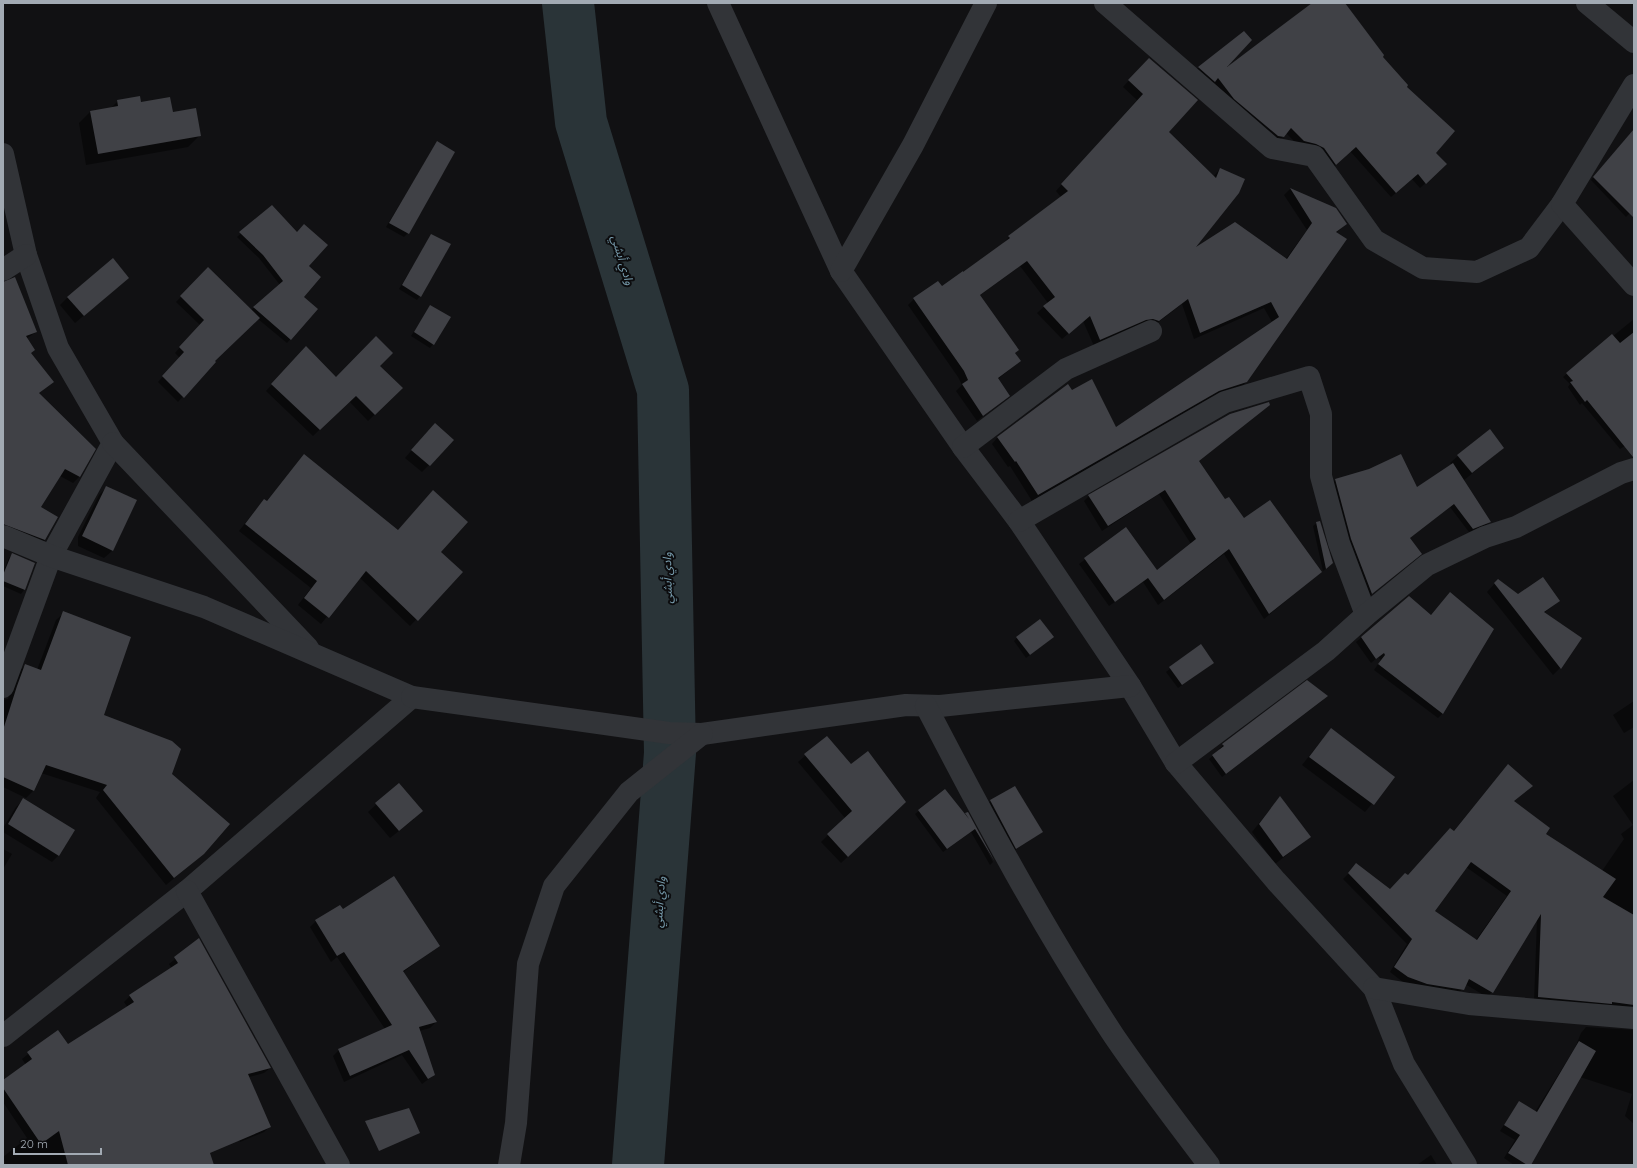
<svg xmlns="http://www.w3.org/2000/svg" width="1637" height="1168" font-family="Quicksand,'Noto Sans Arabic',sans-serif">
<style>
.shadow{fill:#0007;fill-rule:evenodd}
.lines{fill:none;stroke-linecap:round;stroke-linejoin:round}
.river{stroke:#2a3438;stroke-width:52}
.building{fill:#404146;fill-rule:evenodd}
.street{stroke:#323438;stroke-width:22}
.labels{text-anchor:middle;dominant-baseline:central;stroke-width:4;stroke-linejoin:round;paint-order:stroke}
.water-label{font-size:12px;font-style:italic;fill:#799eaf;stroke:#0c0c0e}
</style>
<rect width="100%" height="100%" fill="#111113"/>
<g class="shadow">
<polygon points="1315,3 1343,3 1381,57 1405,87 1441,169 1420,188 1412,179 1391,197 1350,151 1331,170 1299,146 1286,133 1278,142 1193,72 1244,32 1223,70"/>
<polygon points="1143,65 1168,133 1213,177 1220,169 1193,250 1286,259 1307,230 1284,195 1290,189 1335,209 1346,224 1336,233 1246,382 1240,388 1212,397 1032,501 1010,466 1008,467 992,444 998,437 1071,391 1116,428 1272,322 1264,308 1194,339 1182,304 1152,327 1094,346 1083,321 1062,339 1037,313 1048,303 1020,266 979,296 1020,361 998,379 1009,395 977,421 956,391 962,385 958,377 908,305 914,299 942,287 963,273 1003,244 1009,237 1061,197 1056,191 1137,100 1123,87"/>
<polygon points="118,101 140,103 172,113 200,135 188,147 86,165 79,123 90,112 111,108"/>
<polygon points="437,143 408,233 404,237 386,227"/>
<polygon points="1621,145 1634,149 1634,209 1626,217 1591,180"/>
<polygon points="272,206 307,266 302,297 316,309 287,343 258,319 214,361 178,402 158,382 180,358 175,353 200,325 176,302 208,269 251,310 280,285 259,258 237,237"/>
<polygon points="431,236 420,296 417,300 399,289"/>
<polygon points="128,278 75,323 60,305 68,297"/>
<polygon points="3,283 36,332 26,339 30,353 52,382 38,394 94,449 79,477 73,483 60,476 39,507 45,540 39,546 3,531"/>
<polygon points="431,306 433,344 430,348 411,336"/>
<polygon points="1634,319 1634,440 1620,449 1582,403 1580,405 1568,387 1570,384 1563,377"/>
<polygon points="300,354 336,378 379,366 402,388 368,421 349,401 313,436 266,391"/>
<polygon points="428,431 429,465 422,472 405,458"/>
<polygon points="1503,448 1463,481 1490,522 1486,525 1469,532 1450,507 1409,538 1417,557 1368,597 1348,543 1332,483 1335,480 1416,488 1452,465 1450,463 1458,456"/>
<polygon points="304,456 398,531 440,552 461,572 410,626 359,577 321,624 298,605 311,588 239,531 258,507 265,500 266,502"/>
<polygon points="1198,461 1225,501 1243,519 1321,572 1264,619 1224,554 1158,605 1143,582 1109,606 1079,564 1126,529 1156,572 1191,544 1159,494 1102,531 1084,501 1089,496"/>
<polygon points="107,487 136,501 112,551 104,558 78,546 78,537 99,495"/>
<polygon points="1317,523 1328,567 1323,571 1313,526"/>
<polygon points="12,555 34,563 24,590 21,594 3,586 3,572 9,558"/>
<polygon points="1498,580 1518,595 1559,601 1544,613 1581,638 1560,668 1553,675 1487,592"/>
<polygon points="1409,597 1430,616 1445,599 1443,713 1438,718 1374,670 1381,660 1378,657 1371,663 1356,642"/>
<polygon points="64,613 102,716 170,774 195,861 166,885 96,798 100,792 41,773 33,791 26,798 3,787 3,700 8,699 17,673 25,666 37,670 56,620"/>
<polygon points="1017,638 1049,640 1026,658 1014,641"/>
<polygon points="1200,645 1209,666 1178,688 1166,672"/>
<polygon points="1307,682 1323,700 1222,777 1209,759 1220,750 1219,749 1223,745"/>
<polygon points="1634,701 1634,727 1624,733 1613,715"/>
<polygon points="1331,729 1394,777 1365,812 1302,765"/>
<polygon points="827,737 851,766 898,809 841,863 821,842 845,818 798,762"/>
<path d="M1503,771L1514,801L1544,834L1602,871L1624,839L1621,834L1633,825L1613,796L1634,780V1012L1534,1002L1537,920L1492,992L1487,997L1465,984L1458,995L1421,989L1403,982L1390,972L1407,944L1343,879L1352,870L1390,890L1408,876L1453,832ZM1466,867L1507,896L1476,940L1434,911Z"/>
<polygon points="399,784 414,819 390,838 368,812"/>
<polygon points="1015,787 1042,832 1012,852 986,804"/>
<polygon points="1280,797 1310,837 1275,864 1252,832"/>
<polygon points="23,800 59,855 52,862 3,832 3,828 16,807"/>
<polygon points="919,811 965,815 967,813 993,862 990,865 971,832 943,852 915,814"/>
<polygon points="3,849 12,854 3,869"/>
<polygon points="343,911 439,945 402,973 436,1022 430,1028 419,1031 434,1075 422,1084 402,1055 344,1082 333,1056 339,1050 385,1029 337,957 331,962 310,927 316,921"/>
<polygon points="199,940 270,1068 264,1073 249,1077 270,1126 264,1132 240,1142 208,1078 182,1089 213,1165 6,1165 3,1157 27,1138 3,1102 3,1081 26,1065 22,1059 57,1031 68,1046 128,1008 124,1002 130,996 172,969 169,964"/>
<polygon points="1586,1027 1634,1030 1634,1124 1625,1116 1632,1094 1580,1077 1529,1165 1514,1165 1504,1158 1515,1140 1500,1131 1519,1102 1535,1112 1575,1048 1581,1033"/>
<polygon points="1431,1155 1437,1165 1417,1165"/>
</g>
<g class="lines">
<polyline class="river" points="568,3 581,122 663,390 670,753 638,1165"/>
</g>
<g class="building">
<polygon points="1312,3 1345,3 1384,55 1383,57 1408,85 1407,87 1455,131 1436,153 1447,164 1426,184 1418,174 1396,193 1356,147 1336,165 1324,148 1316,144 1304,141 1291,128 1284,137 1278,136 1234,99 1218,78 1215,82 1198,67 1244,31 1252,40 1227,67"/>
<polygon points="1149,58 1198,100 1169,132 1216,178 1220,168 1245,179 1239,193 1196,247 1235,222 1287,259 1312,223 1290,188 1336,208 1347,224 1336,232 1347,239 1247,382 1219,391 1038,495 1016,461 1015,462 997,437 1060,390 1068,384 1072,390 1092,379 1116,427 1279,317 1271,302 1200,333 1188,299 1159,321 1153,319 1146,320 1100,340 1090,316 1069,334 1043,306 1055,297 1027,261 980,295 1019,350 1015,353 1021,361 998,378 1010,396 983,416 962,384 968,380 964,371 913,298 938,281 942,286 963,271 963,272 1010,238 1008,236 1068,191 1061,184 1143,94 1128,80"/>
<polygon points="140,96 141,102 170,97 173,112 196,108 201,136 98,154 90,111 118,106 117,100"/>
<polygon points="1634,129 1634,218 1593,177"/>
<polygon points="437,141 455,152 409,234 389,223"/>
<polygon points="272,205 297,232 304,224 328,245 309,266 321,277 304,297 318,309 291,340 253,307 283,281 263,255 239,232"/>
<polygon points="431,234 451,244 421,297 402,285"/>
<polygon points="113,258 129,278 84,316 67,297"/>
<polygon points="208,267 260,318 215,361 216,362 184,398 162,376 184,352 179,347 204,320 180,296"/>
<polygon points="15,277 37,332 26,336 35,350 31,353 54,382 39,393 96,449 80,477 65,469 41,507 58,517 45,540 3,524 3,282"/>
<polygon points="430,305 451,317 434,345 414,332"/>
<polygon points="1634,332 1634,457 1633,457 1587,400 1585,402 1570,382 1573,381 1566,373 1612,334 1620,343"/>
<polygon points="376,336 393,353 380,366 403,388 375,415 356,396 320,430 271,384 306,346 336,377"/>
<polygon points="1269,402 1270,405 1199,461 1225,499 1229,497 1244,518 1270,500 1322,572 1269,614 1229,549 1164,600 1148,578 1115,602 1084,558 1126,527 1157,570 1196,539 1165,490 1108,526 1088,495 1230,414"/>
<polygon points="435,423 454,440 430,466 411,450"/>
<polygon points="1490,429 1504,448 1472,473 1457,455"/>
<polygon points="304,454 398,530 433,490 468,522 441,552 463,572 418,621 366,571 329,618 304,598 317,581 245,524 264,499 267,501"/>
<polygon points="1401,454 1417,487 1453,463 1491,522 1473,529 1454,504 1410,538 1422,554 1372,594 1351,539 1335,479 1369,469"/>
<polygon points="106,486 137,500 113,551 82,536"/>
<polygon points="1320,521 1333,563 1326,569 1316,522"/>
<polygon points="12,553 35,563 25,590 3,581 3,575"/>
<polygon points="1543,577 1560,601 1544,612 1582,638 1561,669 1494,583 1498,579 1518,594"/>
<polygon points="1450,592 1494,629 1443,714 1378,664 1385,655 1384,653 1376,659 1361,637 1409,596 1431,615"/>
<polygon points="63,611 131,637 104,715 172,741 181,749 172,774 230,824 204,854 174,878 103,790 107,785 46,765 34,791 3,777 3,730 17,686 25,664 41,670"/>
<polygon points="1040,619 1054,637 1030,655 1016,637"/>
<polygon points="1201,644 1214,663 1182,685 1169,667"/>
<polygon points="1307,680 1328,696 1226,774 1212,755 1224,746 1222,744"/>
<polygon points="1331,728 1395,777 1374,805 1309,757"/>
<polygon points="827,736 851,764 868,751 906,802 848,857 827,834 852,811 804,754"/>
<path d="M1508,764L1533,786L1514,801L1550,828L1546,834L1616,879L1603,897L1634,915V1005L1612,1002V1004L1538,997L1541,914L1493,993L1469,979L1464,990L1427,984L1408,977L1394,967L1412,939L1348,873L1356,863L1390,889L1405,873L1408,875L1450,828L1454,831ZM1471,862L1511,891L1477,940L1435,911Z"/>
<polygon points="399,783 423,811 399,831 375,803"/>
<polygon points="1015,786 1043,832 1016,849 990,800"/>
<polygon points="945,789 969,819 965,813 968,812 995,862 975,829 947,849 918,810"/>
<polygon points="1280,796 1311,837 1283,857 1259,824"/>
<polygon points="23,798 75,830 59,856 8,824"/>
<polygon points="394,876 440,946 403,971 437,1022 419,1027 435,1075 428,1079 409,1050 350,1076 338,1049 392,1025 344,952 337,956 315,920 340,905 343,909"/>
<polygon points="199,938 271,1068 248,1074 271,1127 210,1153 214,1165 68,1165 59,1131 41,1144 3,1088 3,1080 32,1059 27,1052 58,1030 68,1044 134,1002 129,995 178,963 174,957"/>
<polygon points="1579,1041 1596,1051 1531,1165 1527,1165 1508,1153 1520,1135 1504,1125 1519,1101 1537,1112"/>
<polygon points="409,1108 420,1133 379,1151 365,1121"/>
</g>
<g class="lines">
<g class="street">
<polyline points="718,3 841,271 963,447 1019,521 1130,686 1176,763 1276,881 1374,988 1404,1064 1466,1165"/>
<polyline points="1105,3 1272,148 1314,156 1374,240 1423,268 1477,272 1529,248 1562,204"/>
<polyline points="1587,3 1634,42"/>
<polyline points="1634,85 1562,204 1634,285"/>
<polyline points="3,154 26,255 58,348 113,443 51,556 3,687"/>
<polyline points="3,270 26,255"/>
<polyline points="841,271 913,145 986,3"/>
<polyline points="113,443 308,648"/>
<polyline points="963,447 1066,369 1151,331"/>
<polyline points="1019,521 1225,402 1309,377 1321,414 1321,476 1339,543 1366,615"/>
<polyline points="3,536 51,556 204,607 412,697 187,891 3,1036"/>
<polyline points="412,697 669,733 702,734 906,705 940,706 1130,686"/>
<path d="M926,706C984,818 1044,930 1114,1036C1144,1080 1177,1123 1209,1165"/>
<polyline points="1176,763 1326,651 1366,615 1427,565 1485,537 1516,527 1621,473 1634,469"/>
<polyline points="187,891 339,1165"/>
<polyline points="1374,988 1469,1004 1634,1018"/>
<polyline points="509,1165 516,1123 528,964 554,886 629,792 702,734"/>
</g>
</g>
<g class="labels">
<g class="water-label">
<text transform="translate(623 260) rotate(73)">وادي أبشي</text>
<text transform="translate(667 578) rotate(-91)">وادي أبشي</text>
<text transform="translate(659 902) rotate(-86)">وادي أبشي</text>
</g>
</g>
<rect width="1637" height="1168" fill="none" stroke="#a2aab3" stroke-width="8"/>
<path d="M14 1148v6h87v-6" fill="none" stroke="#a2aab3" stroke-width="2"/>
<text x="20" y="1148" font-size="12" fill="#a2aab3" stroke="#0c0c0e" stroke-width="3" paint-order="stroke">20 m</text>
</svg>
